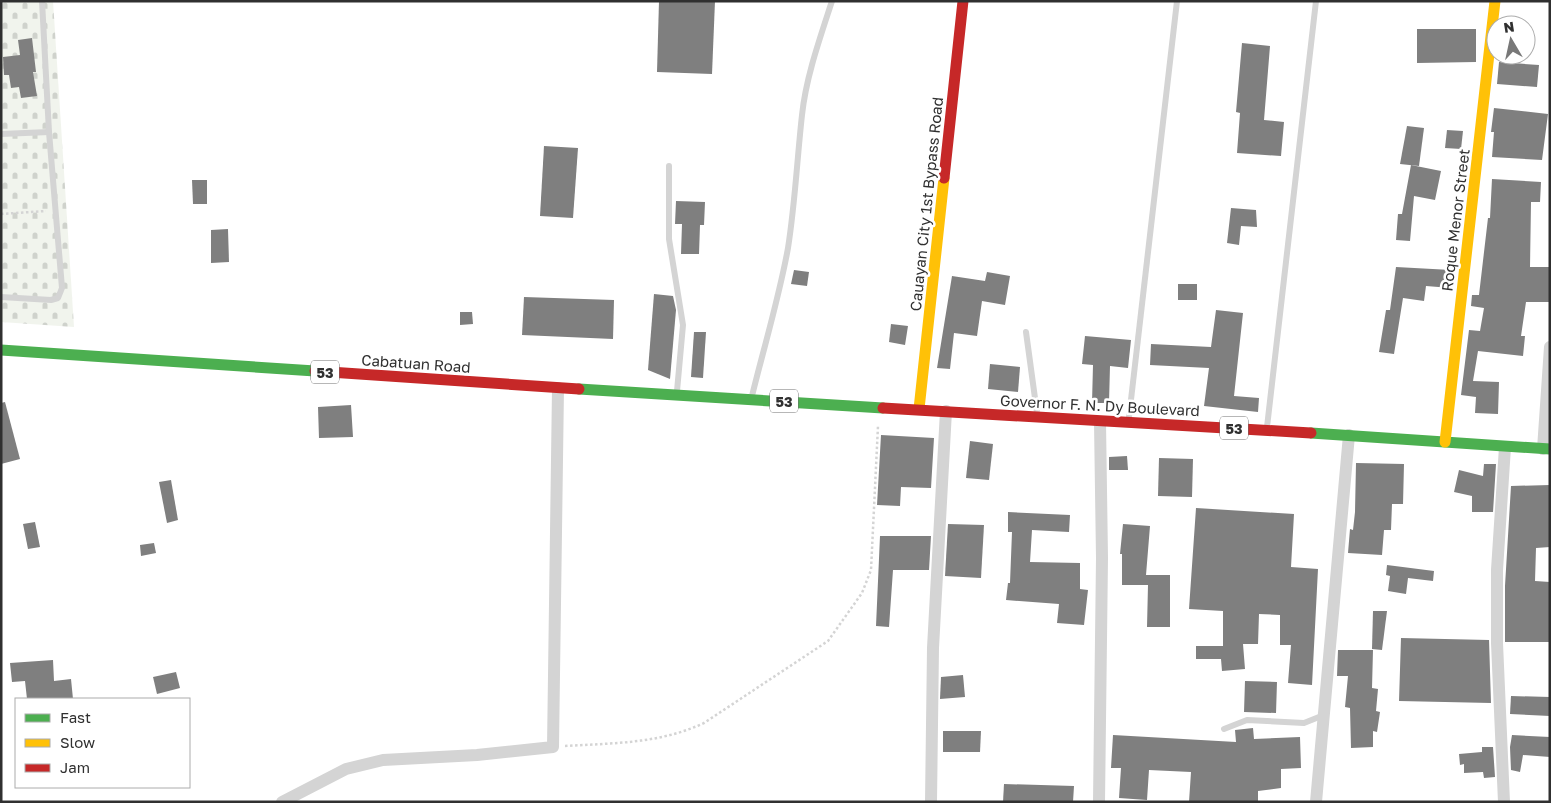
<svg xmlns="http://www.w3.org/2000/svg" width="1551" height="803" font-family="'Golos Text',sans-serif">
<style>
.cemetery{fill:url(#cemetery-stones)}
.building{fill:#7f7f7f}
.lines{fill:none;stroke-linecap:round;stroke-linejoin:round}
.path{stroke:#d4d4d4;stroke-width:2.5;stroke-dasharray:2.5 2.5;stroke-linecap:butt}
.lane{stroke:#d4d4d4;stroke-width:6}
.street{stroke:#d4d4d4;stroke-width:12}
.fast{stroke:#4caf50;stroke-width:11}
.slow{stroke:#ffc107;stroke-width:11}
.jam{stroke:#c62828;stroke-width:11}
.labels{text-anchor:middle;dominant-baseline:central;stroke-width:5;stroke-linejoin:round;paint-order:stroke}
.shield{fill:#fff;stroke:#6e6e6e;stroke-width:1}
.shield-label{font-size:14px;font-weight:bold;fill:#303030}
.street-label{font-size:15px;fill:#303030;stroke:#fff}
</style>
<defs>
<pattern id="cemetery-stones" width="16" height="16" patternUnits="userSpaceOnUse" patternTransform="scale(1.25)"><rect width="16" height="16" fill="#f1f4ed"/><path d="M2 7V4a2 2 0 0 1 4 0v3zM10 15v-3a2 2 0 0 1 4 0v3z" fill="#cfd2cc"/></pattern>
</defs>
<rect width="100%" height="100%" fill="#fff"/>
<polygon class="cemetery" points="1,1 53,1 74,327 1,322"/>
<g class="building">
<polygon points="659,1 715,1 712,74 657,72"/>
<polygon points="1417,29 1476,29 1476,62 1417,63"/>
<polygon points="32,38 36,72 33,72 37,96 21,98 19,87 11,88 9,75 4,75 3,57 20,55 18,40"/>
<polygon points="1242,43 1270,46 1264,120 1284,122 1281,156 1237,153 1240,113 1236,112"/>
<polygon points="1499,62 1539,65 1537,87 1497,84"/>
<polygon points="1494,108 1548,114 1542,160 1492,157 1494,132 1491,132"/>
<polygon points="1407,126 1424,128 1419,166 1400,164"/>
<polygon points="1447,130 1463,131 1461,149 1445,148"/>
<polygon points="544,146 578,148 573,218 540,216"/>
<polygon points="1411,165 1441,171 1435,200 1414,196 1410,241 1396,240 1398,214 1402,214"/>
<polygon points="1492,179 1541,182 1540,202 1531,202 1530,267 1550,267 1550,302 1526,302 1521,336 1525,336 1523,356 1478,351 1473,381 1499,382 1498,414 1475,413 1476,397 1461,395 1469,330 1480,331 1484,308 1471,306 1472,295 1479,295 1488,218 1490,218"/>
<polygon points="192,180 207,180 207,204 193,204"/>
<polygon points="676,201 705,202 704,225 700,225 699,254 681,254 682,224 675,224"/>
<polygon points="1231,208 1256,210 1257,227 1241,226 1239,245 1227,243"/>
<polygon points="228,229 229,262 211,263 211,230"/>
<polygon points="1396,267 1451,270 1451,288 1426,286 1424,301 1403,298 1394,354 1379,352 1386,310 1390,310"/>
<polygon points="794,270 809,272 807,286 791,284"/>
<polygon points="987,272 1010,276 1005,305 982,301 977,336 954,333 950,369 937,368 952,276 985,281"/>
<rect x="1178" y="284" width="19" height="16"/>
<polygon points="654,294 673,296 676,310 670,379 648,370"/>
<polygon points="524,297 614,300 613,339 522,335"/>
<polygon points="1216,310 1243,313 1234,396 1259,398 1258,412 1204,406 1209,368 1150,365 1151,344 1211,347"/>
<polygon points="460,312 472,312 473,324 460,325"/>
<polygon points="891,324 908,326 905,345 889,342"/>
<polygon points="694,332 706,332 703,378 691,377"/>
<polygon points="1085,336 1131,340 1128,368 1110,366 1109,403 1092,403 1093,365 1082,364"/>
<polygon points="990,364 1020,367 1018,392 988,389"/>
<polygon points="5,402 20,459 1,464 1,403"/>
<polygon points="351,405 353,437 319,438 318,407"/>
<polygon points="881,435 934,438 931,488 901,487 900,506 877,505"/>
<polygon points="970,441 993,444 989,480 966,478"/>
<polygon points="1127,456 1128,470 1109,470 1109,457"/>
<polygon points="1159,458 1193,459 1192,497 1158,496"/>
<polygon points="1356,463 1404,464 1403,504 1392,504 1391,530 1384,530 1382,555 1348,553 1350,529 1353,530 1355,512"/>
<polygon points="1484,464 1496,464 1493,512 1472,512 1472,496 1454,492 1459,470 1483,476"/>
<polygon points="171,480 178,520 167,523 159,482"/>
<polygon points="1550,485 1550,547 1536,548 1535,581 1550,582 1550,642 1505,642 1505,586 1511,486"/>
<polygon points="1196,508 1294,514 1291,567 1318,569 1312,685 1288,683 1291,645 1280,645 1280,615 1259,614 1258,644 1243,644 1245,669 1222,671 1221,659 1196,659 1196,646 1223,646 1223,611 1189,609"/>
<polygon points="1008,512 1070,515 1069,532 1032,530 1030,562 1080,563 1080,589 1088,590 1084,625 1057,623 1059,604 1006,600 1008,583 1010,583 1012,532 1008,532"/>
<polygon points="35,522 40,547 28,549 23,524"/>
<polygon points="948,524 984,525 981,578 945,576"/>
<polygon points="1123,524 1150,526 1146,575 1170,575 1170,627 1147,627 1148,585 1122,585 1122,554 1120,554"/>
<polygon points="880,536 931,536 929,570 893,570 889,627 876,626"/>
<polygon points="154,543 156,553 141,556 140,545"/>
<polygon points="1387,565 1434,571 1433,581 1408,578 1406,594 1388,591 1390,576 1386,575"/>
<polygon points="1373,611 1387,611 1382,650 1372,649"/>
<polygon points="1401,638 1489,640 1491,703 1399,701"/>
<polygon points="1338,650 1373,650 1372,688 1378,689 1376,711 1380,712 1377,732 1373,731 1373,747 1351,748 1350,708 1345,707 1348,676 1337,676"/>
<polygon points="53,660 54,681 71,679 73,699 27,699 25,681 12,682 10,663"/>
<polygon points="176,672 180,688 157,694 153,677"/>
<polygon points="963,675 965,697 940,699 941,677"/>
<polygon points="1245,681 1277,682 1276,713 1244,712"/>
<polygon points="1511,696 1550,697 1550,716 1510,714"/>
<polygon points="1253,728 1254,739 1300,737 1301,768 1281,769 1281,788 1258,791 1258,802 1189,802 1191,772 1149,770 1147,800 1119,798 1121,768 1111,768 1113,735 1236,742 1235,730"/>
<polygon points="943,731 981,731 980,752 943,752"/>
<polygon points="1512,735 1550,737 1550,757 1523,755 1520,772 1511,770 1510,747"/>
<polygon points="1482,747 1493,747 1495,777 1484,778 1483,772 1464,773 1464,764 1460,765 1459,754 1482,752"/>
<polygon points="1004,784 1074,786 1073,802 1003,802"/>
</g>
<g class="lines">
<g class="path">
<polyline points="1,214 46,211"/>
<path d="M565,746C613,743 659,744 704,723L828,641L862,593L871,570L878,426"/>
</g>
<g class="lane">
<polyline points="1,134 49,132"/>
<polyline points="669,166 669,239 683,325 677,391"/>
<polyline points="1,297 51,300 58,298 62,288 49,132 42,1"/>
<polyline points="1026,332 1037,413"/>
<path d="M752,396C764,347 779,298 788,248C795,204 797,160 802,115C806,77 820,38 832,1"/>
<polyline points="1129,417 1177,1"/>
<polyline points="1267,427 1316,1"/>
<polyline points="1224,729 1247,720 1304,723 1324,715"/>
</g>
<g class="street">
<polyline points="1543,449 1550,347"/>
<polyline points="282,802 346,769 383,760 477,755 553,747 558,388"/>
<polyline points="931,802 933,648 946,411"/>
<polyline points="1099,802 1102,558 1100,422"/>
<polyline points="1316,802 1349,435"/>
<polyline points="1504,802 1497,643 1497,570 1505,447"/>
</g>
<g class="fast">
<polyline points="1,350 315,371"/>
<polyline points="579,389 883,408"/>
<polyline points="1311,433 1550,449"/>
</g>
<g class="slow">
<polyline points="919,409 944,178"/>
<polyline points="1445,442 1495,1"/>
</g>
<g class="jam">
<polyline points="944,178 963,1"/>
<polyline points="315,371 579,389"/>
<polyline points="883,408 1311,433"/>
</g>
</g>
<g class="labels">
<g class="shield">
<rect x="311" y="360.5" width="28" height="23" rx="4"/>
<rect x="770" y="389.5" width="28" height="23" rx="4"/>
<rect x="1220" y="416.5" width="28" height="23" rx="4"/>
</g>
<g class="shield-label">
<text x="325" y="372">53</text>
<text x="784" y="401">53</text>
<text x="1234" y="428">53</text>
</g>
<g class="street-label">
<text transform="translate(926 204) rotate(-84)">Cauayan City 1st Bypass Road</text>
<text transform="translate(1455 220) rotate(-83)">Roque Menor Street</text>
<text transform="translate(416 363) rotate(4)">Cabatuan Road</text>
<text transform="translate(1100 405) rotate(3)">Governor F. N. Dy Boulevard</text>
</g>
</g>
<rect width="1551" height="803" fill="none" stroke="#303030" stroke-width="5"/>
<rect x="15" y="698" width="175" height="90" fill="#ffffff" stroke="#acacac"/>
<rect x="25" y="714" width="25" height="8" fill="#4caf50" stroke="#acacac"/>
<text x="60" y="723" font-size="15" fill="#303030">Fast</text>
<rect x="25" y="739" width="25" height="8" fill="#ffc107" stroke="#acacac"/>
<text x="60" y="748" font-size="15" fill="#303030">Slow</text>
<rect x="25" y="764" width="25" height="8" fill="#c62828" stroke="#acacac"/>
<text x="60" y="773" font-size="15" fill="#303030">Jam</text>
<g transform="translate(1511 40) rotate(351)"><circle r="24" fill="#ffffff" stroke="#acacac"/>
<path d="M0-4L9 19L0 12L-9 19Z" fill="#787878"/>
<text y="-8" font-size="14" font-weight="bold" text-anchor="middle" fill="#303030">N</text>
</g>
</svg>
